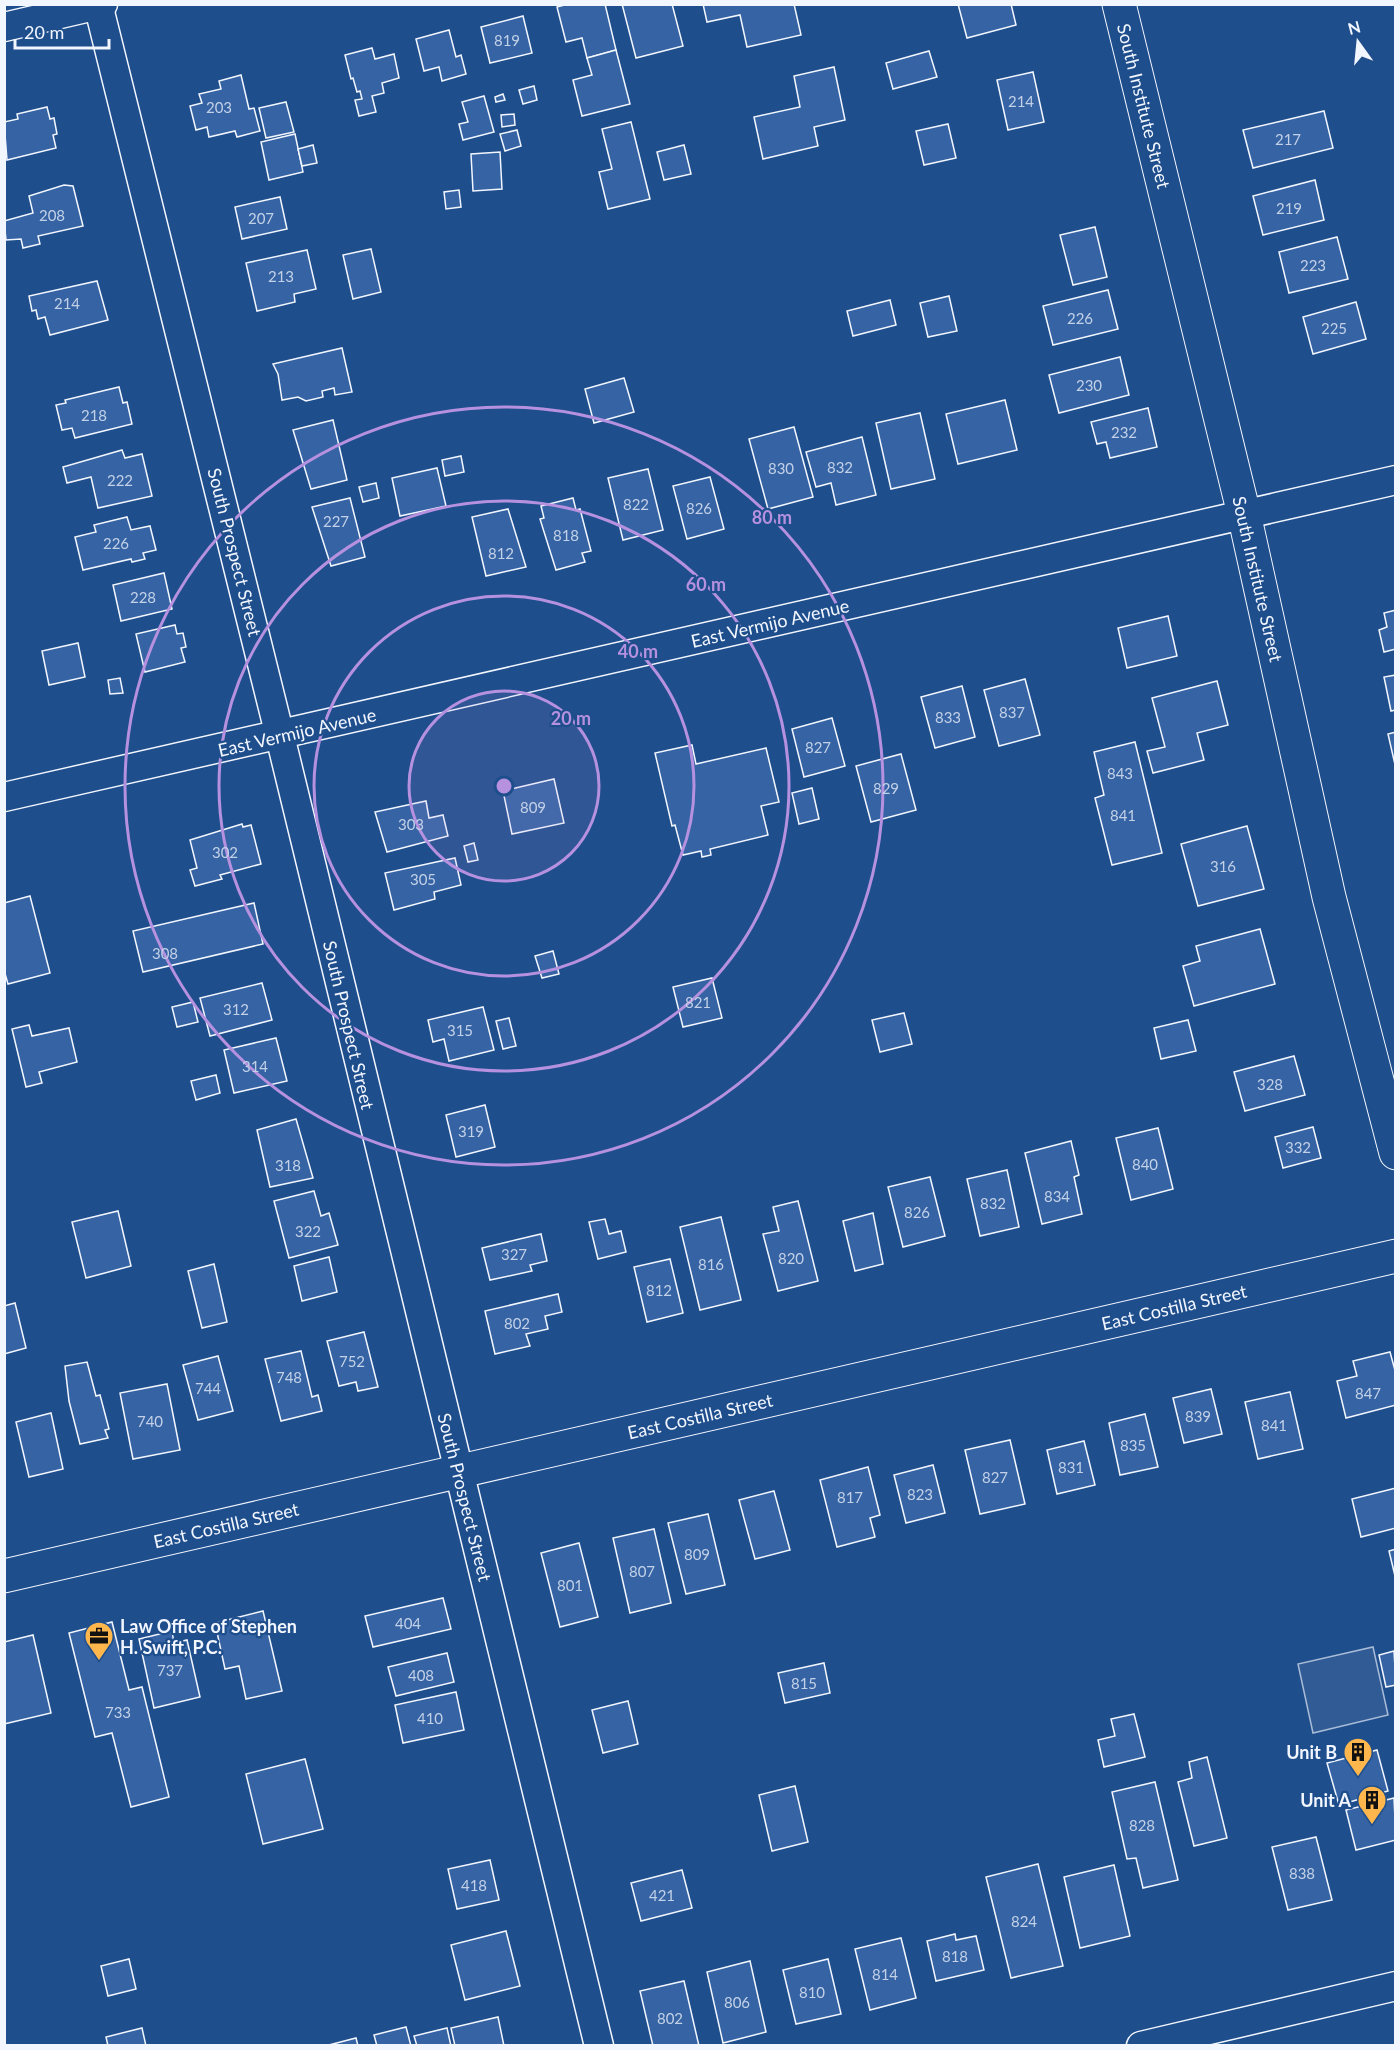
<svg xmlns="http://www.w3.org/2000/svg" width="1400" height="2050" font-family="Lato,sans-serif">
<style>
.built{fill:#305b95;stroke:#a8bbd7;stroke-width:1.5}
.building{fill:#3563a3;stroke:#f2f6ff;stroke-width:1.5}
.lines{fill:none;stroke-linecap:round;stroke-linejoin:round}
.street-casing{stroke:#f2f6ff;stroke-width:31}
.secondary-casing{stroke:#f2f6ff;stroke-width:35}
.street{stroke:#1f4e8c;stroke-width:28}
.secondary{stroke:#1f4e8c;stroke-width:33}
.ring{fill:none;stroke:#b691df;stroke-width:3}
.labels{text-anchor:middle;dominant-baseline:central;stroke-width:4.5;stroke-linejoin:round;paint-order:stroke}
.number-label{font-size:15px;fill:#c3d1e8}
.street-label{font-size:18px;fill:#f2f6ff;stroke:#1f4e8c}
.poi-label{font-size:18px;font-weight:bold;fill:#f2f6ff;stroke:#1f4e8c;text-anchor:end}
.centre{fill:#b691df;stroke:#1f4e8c;stroke-width:3}
.ring-label{font-size:18px;text-anchor:middle;font-weight:bold;fill:#b691df;stroke:#1f4e8c;stroke-width:4.5;stroke-linejoin:round;paint-order:stroke}
</style>
<rect width="100%" height="100%" fill="#1f4e8c"/>
<polygon class="built" points="1373,1647 1388,1715 1313,1733 1298,1664"/>
<g class="building">
<polygon points="568,4 605,4 616,50 587,58 582,38 566,42 557,7"/>
<polygon points="622,4 672,4 683,46 636,58"/>
<polygon points="703,4 794,4 801,35 747,47 740,15 707,22"/>
<polygon points="958,4 1011,4 1016,25 967,38"/>
<polygon points="523,16 532,53 490,63 481,27"/>
<polygon points="449,30 456,57 461,55 466,74 442,81 439,67 424,71 416,39"/>
<polygon points="372,48 375,59 394,54 399,78 382,83 384,93 372,96 376,112 359,116 355,100 362,99 360,91 357,92 353,78 351,79 345,55"/>
<polygon points="616,50 630,104 582,116 573,80 592,75 587,58"/>
<polygon points="929,51 937,77 893,89 886,63"/>
<polygon points="834,67 845,120 814,127 818,146 763,159 754,117 800,107 794,76"/>
<polygon points="1033,72 1044,122 1008,130 997,80"/>
<polygon points="241,75 249,109 254,108 260,131 237,137 235,131 209,137 207,127 196,130 190,106 202,103 199,94 221,89 219,81"/>
<polygon points="534,86 537,100 523,104 519,90"/>
<polygon points="503,94 505,100 496,102 495,97"/>
<polygon points="484,96 494,132 463,140 459,124 468,122 462,102"/>
<polygon points="286,102 294,132 266,138 259,108"/>
<polygon points="47,107 50,119 54,118 57,134 53,135 56,148 7,160 4,122 18,119 17,114"/>
<polygon points="1324,111 1333,148 1253,168 1243,130"/>
<polygon points="514,114 515,125 502,127 501,115"/>
<polygon points="631,122 650,199 608,209 599,172 612,169 602,129"/>
<polygon points="948,124 956,158 924,165 916,131"/>
<polygon points="517,130 521,146 505,151 500,134"/>
<polygon points="295,134 303,172 269,180 261,142"/>
<polygon points="313,145 317,163 302,166 298,149"/>
<polygon points="684,145 691,174 664,180 657,152"/>
<polygon points="500,152 502,189 473,191 471,154"/>
<polygon points="1315,180 1324,220 1263,235 1253,196"/>
<polygon points="64,185 73,186 83,226 38,236 40,244 23,248 21,239 6,240 4,221 33,213 29,196"/>
<polygon points="459,190 461,207 446,209 444,192"/>
<polygon points="280,197 287,229 242,239 235,207"/>
<polygon points="1095,227 1107,277 1073,285 1060,235"/>
<polygon points="1337,237 1348,279 1289,293 1279,252"/>
<polygon points="371,249 381,292 353,299 343,255"/>
<polygon points="307,250 316,289 294,294 295,302 257,311 246,263"/>
<polygon points="97,281 108,320 50,335 45,317 38,319 36,310 32,311 29,296"/>
<polygon points="1108,290 1118,329 1053,345 1043,306"/>
<polygon points="949,296 957,331 928,337 920,303"/>
<polygon points="890,300 896,325 853,336 847,311"/>
<polygon points="1356,302 1366,339 1313,354 1303,317"/>
<polygon points="342,348 352,392 335,395 334,388 322,391 323,397 306,401 298,397 282,400 278,374 273,364"/>
<polygon points="1120,357 1129,395 1059,413 1049,375"/>
<polygon points="624,378 634,412 594,423 585,389"/>
<polygon points="119,387 123,403 127,402 132,424 75,438 72,428 62,430 56,405 66,403 65,400"/>
<polygon points="1005,400 1017,450 958,464 946,414"/>
<polygon points="1148,408 1157,447 1110,458 1106,442 1097,444 1091,422"/>
<polygon points="920,413 935,479 891,489 876,423"/>
<polygon points="333,420 347,480 311,489 293,430"/>
<polygon points="794,427 813,497 768,509 749,439"/>
<polygon points="862,437 876,495 836,505 831,483 816,487 806,452"/>
<polygon points="122,450 125,458 142,454 152,496 98,508 91,477 67,483 63,467"/>
<polygon points="461,456 464,472 445,476 442,460"/>
<polygon points="437,468 446,506 400,516 392,478"/>
<polygon points="648,469 663,530 623,540 608,478"/>
<polygon points="710,477 724,529 687,539 673,486"/>
<polygon points="376,483 379,498 363,502 359,487"/>
<polygon points="350,498 365,557 331,566 312,507"/>
<polygon points="573,498 576,510 580,509 591,551 582,553 585,562 556,570 540,519 544,518 541,506"/>
<polygon points="508,509 526,567 486,576 472,517"/>
<polygon points="127,517 131,530 150,526 156,550 143,553 145,559 132,562 131,559 83,570 75,537 96,532 94,525"/>
<polygon points="164,573 172,609 121,621 113,585"/>
<polygon points="1396,610 1396,649 1384,652 1379,630 1387,627 1384,613"/>
<polygon points="1168,616 1177,656 1127,668 1118,628"/>
<polygon points="175,625 177,634 183,633 186,647 181,648 185,662 145,672 136,634"/>
<polygon points="78,643 85,677 49,685 42,651"/>
<polygon points="1396,675 1396,710 1391,711 1384,677"/>
<polygon points="120,678 123,693 110,694 108,680"/>
<polygon points="1025,679 1040,735 999,746 984,690"/>
<polygon points="1217,681 1228,725 1197,733 1204,760 1153,773 1147,751 1165,747 1152,698"/>
<polygon points="962,686 975,737 935,748 921,697"/>
<polygon points="832,718 845,766 804,777 792,729"/>
<polygon points="1396,732 1396,769 1388,734"/>
<polygon points="1135,742 1162,853 1112,865 1095,798 1104,795 1094,752"/>
<polygon points="692,745 696,764 766,748 779,802 761,806 768,835 710,849 711,855 702,857 701,851 683,855 675,825 672,826 655,753"/>
<polygon points="901,754 916,810 871,822 856,766"/>
<polygon points="554,779 564,823 512,834 503,791"/>
<polygon points="812,788 819,819 799,824 792,793"/>
<polygon points="426,801 429,818 443,815 448,836 387,852 375,812"/>
<polygon points="242,824 243,827 251,825 261,864 220,875 222,879 195,886 190,870 197,868 190,840"/>
<polygon points="1247,826 1264,889 1198,906 1181,844"/>
<polygon points="474,843 478,860 468,862 464,846"/>
<polygon points="455,858 461,885 434,892 435,899 394,910 385,873"/>
<polygon points="30,896 50,973 8,984 4,970 4,903"/>
<polygon points="254,903 263,944 143,972 133,931"/>
<polygon points="1260,929 1275,984 1194,1006 1183,966 1200,961 1196,946"/>
<polygon points="553,951 559,974 542,978 535,956"/>
<polygon points="712,978 722,1018 683,1027 673,987"/>
<polygon points="262,983 272,1020 210,1036 200,998"/>
<polygon points="193,1002 198,1022 177,1027 172,1007"/>
<polygon points="483,1007 494,1050 449,1061 444,1039 433,1042 428,1020"/>
<polygon points="904,1013 912,1044 880,1052 872,1020"/>
<polygon points="509,1018 516,1046 503,1049 496,1021"/>
<polygon points="1188,1020 1196,1051 1161,1059 1154,1028"/>
<polygon points="29,1025 32,1036 69,1028 77,1062 39,1072 42,1083 26,1087 12,1029"/>
<polygon points="276,1038 287,1081 234,1093 224,1050"/>
<polygon points="1294,1056 1305,1095 1245,1111 1234,1072"/>
<polygon points="216,1075 220,1093 196,1100 191,1081"/>
<polygon points="485,1105 495,1147 456,1157 446,1115"/>
<polygon points="296,1119 313,1178 270,1187 257,1130"/>
<polygon points="1313,1127 1321,1158 1283,1168 1275,1137"/>
<polygon points="1158,1128 1173,1189 1131,1200 1116,1138"/>
<polygon points="1071,1141 1079,1175 1074,1177 1082,1214 1042,1224 1025,1153"/>
<polygon points="1007,1170 1019,1227 980,1236 967,1179"/>
<polygon points="930,1177 945,1236 903,1247 888,1187"/>
<polygon points="314,1191 321,1216 329,1213 338,1245 289,1258 274,1201"/>
<polygon points="798,1201 818,1281 778,1291 763,1234 779,1231 773,1207"/>
<polygon points="118,1211 131,1266 86,1278 72,1222"/>
<polygon points="873,1213 883,1264 855,1271 843,1221"/>
<polygon points="721,1217 741,1300 700,1310 680,1227"/>
<polygon points="605,1219 609,1234 621,1231 626,1252 598,1259 589,1222"/>
<polygon points="541,1234 547,1261 530,1265 532,1271 490,1280 482,1248"/>
<polygon points="329,1257 337,1292 302,1301 294,1266"/>
<polygon points="670,1259 683,1313 647,1322 634,1267"/>
<polygon points="214,1264 227,1322 202,1328 188,1271"/>
<polygon points="558,1294 562,1312 545,1316 548,1329 526,1334 530,1346 495,1354 485,1311"/>
<polygon points="15,1303 26,1348 4,1354 4,1306"/>
<polygon points="364,1332 378,1387 358,1391 356,1382 339,1386 327,1341"/>
<polygon points="301,1351 312,1397 318,1395 322,1411 281,1421 265,1359"/>
<polygon points="1390,1352 1396,1374 1396,1405 1346,1418 1337,1381 1357,1376 1353,1361"/>
<polygon points="218,1356 233,1411 198,1420 183,1365"/>
<polygon points="87,1362 96,1396 100,1395 109,1429 105,1430 108,1438 80,1444 69,1401 65,1366"/>
<polygon points="167,1384 180,1450 133,1459 120,1393"/>
<polygon points="1211,1389 1222,1434 1184,1443 1173,1398"/>
<polygon points="1290,1392 1303,1449 1258,1459 1245,1402"/>
<polygon points="51,1413 63,1469 29,1477 16,1422"/>
<polygon points="1145,1414 1158,1467 1120,1475 1109,1423"/>
<polygon points="1010,1440 1025,1504 980,1514 965,1450"/>
<polygon points="1084,1441 1095,1485 1057,1494 1047,1450"/>
<polygon points="933,1465 945,1513 906,1523 894,1475"/>
<polygon points="868,1467 880,1515 870,1518 875,1537 837,1547 820,1480"/>
<polygon points="1396,1488 1396,1528 1361,1537 1352,1499"/>
<polygon points="774,1491 790,1550 755,1559 739,1500"/>
<polygon points="708,1514 725,1585 686,1594 668,1523"/>
<polygon points="654,1529 671,1603 630,1613 613,1538"/>
<polygon points="579,1543 598,1617 560,1627 541,1553"/>
<polygon points="1396,1549 1396,1576 1395,1576 1389,1551"/>
<polygon points="443,1598 451,1629 373,1647 365,1616"/>
<polygon points="263,1611 282,1691 246,1699 239,1666 225,1669 215,1623"/>
<polygon points="112,1622 129,1690 142,1687 169,1797 131,1807 112,1733 95,1737 69,1633"/>
<polygon points="172,1631 174,1643 187,1640 200,1697 154,1708 139,1639"/>
<polygon points="33,1635 51,1713 4,1724 4,1642"/>
<polygon points="1394,1651 1396,1685 1386,1687 1379,1655"/>
<polygon points="447,1653 454,1682 396,1696 388,1667"/>
<polygon points="824,1663 830,1693 785,1703 778,1673"/>
<polygon points="456,1692 464,1730 403,1743 395,1705"/>
<polygon points="628,1701 638,1744 603,1753 592,1710"/>
<polygon points="1134,1714 1145,1757 1104,1767 1098,1740 1115,1736 1111,1719"/>
<polygon points="1377,1750 1388,1791 1339,1805 1327,1763"/>
<polygon points="1207,1757 1227,1838 1194,1846 1178,1782 1192,1778 1189,1762"/>
<polygon points="305,1759 323,1829 263,1844 246,1774"/>
<polygon points="1155,1782 1178,1880 1143,1888 1136,1858 1127,1859 1112,1792"/>
<polygon points="795,1786 808,1842 772,1851 759,1795"/>
<polygon points="1394,1798 1396,1840 1356,1850 1346,1810"/>
<polygon points="1316,1837 1332,1900 1288,1910 1272,1847"/>
<polygon points="490,1860 499,1900 457,1909 448,1869"/>
<polygon points="1038,1864 1063,1966 1011,1978 986,1877"/>
<polygon points="1114,1865 1130,1936 1080,1948 1064,1877"/>
<polygon points="682,1870 692,1908 641,1921 631,1883"/>
<polygon points="506,1931 520,1986 465,2000 451,1945"/>
<polygon points="955,1934 956,1940 976,1936 984,1970 936,1981 927,1941"/>
<polygon points="901,1938 916,1998 870,2010 855,1949"/>
<polygon points="129,1959 136,1989 108,1996 101,1966"/>
<polygon points="828,1959 841,2014 796,2024 783,1970"/>
<polygon points="750,1961 766,2032 723,2043 707,1972"/>
<polygon points="684,1981 699,2046 653,2046 640,1991"/>
<polygon points="498,2017 504,2046 455,2046 451,2028"/>
<polygon points="406,2027 411,2046 377,2046 374,2035"/>
<polygon points="142,2028 146,2046 108,2046 106,2037"/>
<polygon points="447,2028 451,2046 417,2046 414,2036"/>
<polygon points="356,2038 358,2046 325,2046"/>
</g>
<g class="lines">
<g class="street-casing">
<g id="street">
<polyline points="98,4 280,736 599,2046"/>
<polyline points="4,27 103,4"/>
<polyline points="4,797 1396,480"/>
<polyline points="1141,2046 1396,1986"/>
</g>
</g>
<g class="secondary-casing">
<g id="secondary">
<polyline points="1119,4 1244,514 1329,897 1396,1153"/>
<polyline points="4,1576 1396,1256"/>
</g>
</g>
<use href="#street" class="street"/>
<use href="#secondary" class="secondary"/>
</g>
<circle cx="504" cy="786" r="95" fill="#b691df" fill-opacity=".12"/>
<g class="ring">
<circle cx="504" cy="786" r="95"/>
<circle cx="504" cy="786" r="190"/>
<circle cx="504" cy="786" r="285"/>
<circle cx="504" cy="786" r="379"/>
</g>
<defs>
<g id="office-pin" transform="scale(1.5)"><path d="M0 17L-7.5 6A9.5 9.5 0 1 1 7.5 6Z" fill="#ffb74d" stroke="#1f4e8c"/><path d="M-6-3h4V-5.5h4V-3h4V5H-6ZM-1-4.5V-3h2v-1.5ZM-6 0V1H6V0Z" fill="#111"/></g>
<g id="building-pin" transform="scale(1.5)"><path d="M0 17L-7.5 6A9.5 9.5 0 1 1 7.5 6Z" fill="#ffb74d" stroke="#1f4e8c"/><path d="M-4-6H4V6H1V3H-1V6H-4ZM-2.5-4.3h1.7v1.8h-1.7ZM.8-4.3h1.7v1.8H.8ZM-2.5-1h1.7V.8h-1.7ZM.8-1h1.7V.8H.8Z" fill="#111"/></g>
</defs>
<g fill-rule="evenodd">
<use href="#office-pin" x="99" y="1636"/>
<use href="#building-pin" x="1358" y="1752"/>
<use href="#building-pin" x="1372" y="1800"/>
</g>
<g class="labels">
<g class="number-label">
<text x="507" y="40">819</text>
<text x="1021" y="101">214</text>
<text x="219" y="107">203</text>
<text x="1288" y="139">217</text>
<text x="1289" y="208">219</text>
<text x="52" y="215">208</text>
<text x="261" y="218">207</text>
<text x="1313" y="265">223</text>
<text x="281" y="276">213</text>
<text x="67" y="303">214</text>
<text x="1080" y="318">226</text>
<text x="1334" y="328">225</text>
<text x="1089" y="385">230</text>
<text x="94" y="415">218</text>
<text x="1124" y="432">232</text>
<text x="840" y="467">832</text>
<text x="781" y="468">830</text>
<text x="120" y="480">222</text>
<text x="636" y="504">822</text>
<text x="699" y="508">826</text>
<text x="336" y="521">227</text>
<text x="566" y="535">818</text>
<text x="116" y="543">226</text>
<text x="501" y="553">812</text>
<text x="143" y="597">228</text>
<text x="1012" y="712">837</text>
<text x="948" y="717">833</text>
<text x="818" y="747">827</text>
<text x="1120" y="773">843</text>
<text x="886" y="788">829</text>
<text x="533" y="807">809</text>
<text x="1123" y="815">841</text>
<text x="411" y="824">303</text>
<text x="225" y="852">302</text>
<text x="1223" y="866">316</text>
<text x="423" y="879">305</text>
<text x="165" y="953">308</text>
<text x="698" y="1002">821</text>
<text x="236" y="1009">312</text>
<text x="460" y="1030">315</text>
<text x="255" y="1066">314</text>
<text x="1270" y="1084">328</text>
<text x="471" y="1131">319</text>
<text x="1298" y="1147">332</text>
<text x="1145" y="1164">840</text>
<text x="288" y="1165">318</text>
<text x="1057" y="1196">834</text>
<text x="993" y="1203">832</text>
<text x="917" y="1212">826</text>
<text x="308" y="1231">322</text>
<text x="514" y="1254">327</text>
<text x="791" y="1258">820</text>
<text x="711" y="1264">816</text>
<text x="659" y="1290">812</text>
<text x="517" y="1323">802</text>
<text x="352" y="1361">752</text>
<text x="289" y="1377">748</text>
<text x="208" y="1388">744</text>
<text x="1368" y="1393">847</text>
<text x="1198" y="1416">839</text>
<text x="150" y="1421">740</text>
<text x="1274" y="1425">841</text>
<text x="1133" y="1445">835</text>
<text x="1071" y="1467">831</text>
<text x="995" y="1477">827</text>
<text x="920" y="1494">823</text>
<text x="850" y="1497">817</text>
<text x="697" y="1554">809</text>
<text x="642" y="1571">807</text>
<text x="570" y="1585">801</text>
<text x="408" y="1623">404</text>
<text x="170" y="1670">737</text>
<text x="421" y="1675">408</text>
<text x="804" y="1683">815</text>
<text x="118" y="1712">733</text>
<text x="430" y="1718">410</text>
<text x="1142" y="1825">828</text>
<text x="1302" y="1873">838</text>
<text x="474" y="1885">418</text>
<text x="662" y="1895">421</text>
<text x="1024" y="1921">824</text>
<text x="955" y="1956">818</text>
<text x="885" y="1974">814</text>
<text x="812" y="1992">810</text>
<text x="737" y="2002">806</text>
<text x="670" y="2018">802</text>
</g>
<g class="street-label">
<text transform="translate(1144 106) rotate(76)">South Institute Street</text>
<text transform="translate(235 552) rotate(76)">South Prospect Street</text>
<text transform="translate(1258 579) rotate(77)">South Institute Street</text>
<text transform="translate(770 623) rotate(-13)">East Vermijo Avenue</text>
<text transform="translate(297 732) rotate(-13)">East Vermijo Avenue</text>
<text transform="translate(349 1025) rotate(77)">South Prospect Street</text>
<text transform="translate(1174 1307) rotate(-13)">East Costilla Street</text>
<text transform="translate(700 1416) rotate(-13)">East Costilla Street</text>
<text transform="translate(465 1497) rotate(76)">South Prospect Street</text>
<text transform="translate(226 1525) rotate(-13)">East Costilla Street</text>
</g>
<g class="poi-label">
<text x="120" y="1626" text-anchor="start">Law Office of Stephen<tspan x="120" dy="21">H. Swift, P.C.</tspan></text>
<text x="1337" y="1752">Unit B</text>
<text x="1351" y="1800">Unit A</text>
</g>
</g>
<circle cx="504" cy="786" r="9" class="centre"/>
<g class="ring-label">
<text x="772" y="524">80 m</text>
<text x="706" y="591">60 m</text>
<text x="638" y="658">40 m</text>
<text x="571" y="725">20 m</text>
</g>
<rect width="1400" height="2050" fill="none" stroke="#f2f6ff" stroke-width="12"/>
<g transform="translate(1358 42) rotate(345)" stroke="#1f4e8c" stroke-width="4.5" paint-order="stroke">
<path d="M0-4.5L10 22L0 15L-10 22Z" fill="#f2f6ff"/>
<text y="-9" font-size="16" font-weight="bold" text-anchor="middle" fill="#f2f6ff">N</text>
</g>
<path d="M15 39v9h94v-9" fill="none" stroke="#f2f6ff" stroke-width="3"/>
<text x="24" y="39" font-size="18" fill="#f2f6ff" stroke="#1f4e8c" stroke-width="4.5" paint-order="stroke">20 m</text>
</svg>
